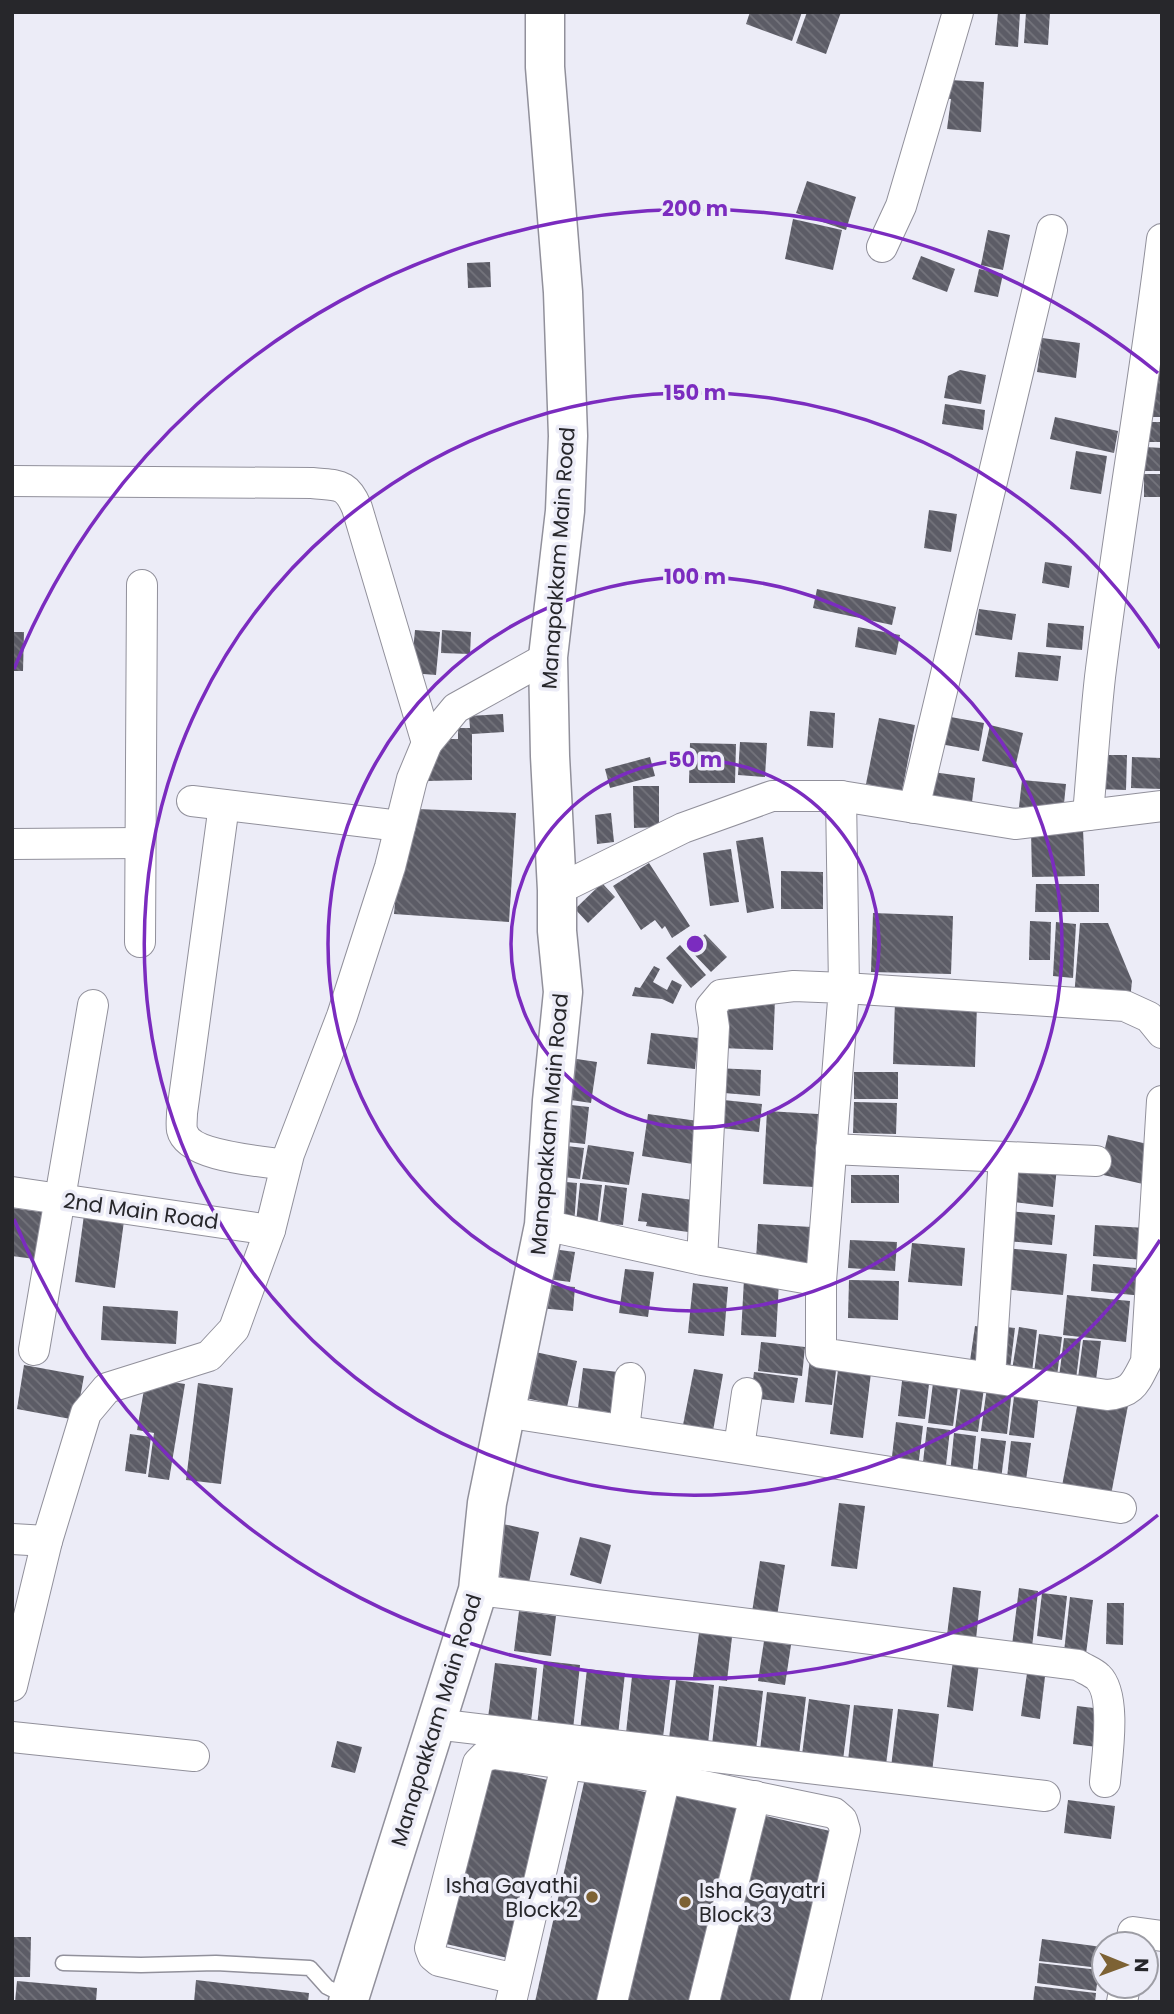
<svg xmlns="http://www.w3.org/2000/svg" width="1174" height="2014" font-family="Poppins,sans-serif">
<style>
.building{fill:url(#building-back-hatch)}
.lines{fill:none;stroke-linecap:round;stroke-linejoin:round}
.service-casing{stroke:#91909b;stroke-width:17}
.minor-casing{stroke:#91909b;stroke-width:32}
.secondary-casing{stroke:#91909b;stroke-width:41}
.service{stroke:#fff;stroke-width:14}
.minor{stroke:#fff;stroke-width:30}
.secondary{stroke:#fff;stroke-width:38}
.ring{fill:none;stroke:#7b2cbf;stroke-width:3.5}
.poi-dot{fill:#7d6234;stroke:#ececf7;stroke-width:2.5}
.labels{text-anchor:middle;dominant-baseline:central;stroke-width:7;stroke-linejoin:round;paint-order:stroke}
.street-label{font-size:21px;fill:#27272b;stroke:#ececf7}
.poi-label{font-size:21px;fill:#27272b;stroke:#ececf7;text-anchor:end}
.centre{fill:#7b2cbf;stroke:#ececf7;stroke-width:3.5}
.ring-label{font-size:21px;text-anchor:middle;font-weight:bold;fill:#7b2cbf;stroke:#ececf7;stroke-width:7;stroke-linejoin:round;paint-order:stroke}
</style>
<defs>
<pattern id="building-back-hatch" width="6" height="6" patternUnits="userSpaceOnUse" patternTransform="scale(1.75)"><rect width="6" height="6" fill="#5c5c66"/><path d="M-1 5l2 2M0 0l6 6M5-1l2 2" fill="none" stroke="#74747c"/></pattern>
</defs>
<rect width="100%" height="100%" fill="#ececf7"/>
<g class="building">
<polygon points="750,12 802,12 792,41 746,24"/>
<polygon points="807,12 841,12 826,54 796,43"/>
<polygon points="998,12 1020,12 1018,47 995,45"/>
<polygon points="1026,12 1050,12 1048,45 1024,43"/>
<polygon points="950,80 984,82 981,132 947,129 951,99 949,99"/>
<polygon points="807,181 856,197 846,230 796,213"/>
<polygon points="793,219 842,230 833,270 785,259"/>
<polygon points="988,230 1010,235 1003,270 981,265"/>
<polygon points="921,256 955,269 947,292 912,279"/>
<polygon points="490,262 491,287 468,288 467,263"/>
<polygon points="979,269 1003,274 998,297 974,292"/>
<polygon points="1042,338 1080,343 1076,378 1037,372"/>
<polygon points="1150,363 1162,363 1162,417 1148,417"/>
<polygon points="960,370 986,375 981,404 944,398 948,376"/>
<polygon points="945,404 985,410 983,430 942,424"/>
<polygon points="1055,417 1118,431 1114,453 1050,439"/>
<rect x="1148" y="422" width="14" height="20"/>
<polygon points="1146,447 1162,448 1162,471 1145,471"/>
<polygon points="1076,451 1107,456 1101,494 1070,489"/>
<rect x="1144" y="474" width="18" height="23"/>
<polygon points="929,510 957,514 951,552 924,548"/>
<polygon points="1045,562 1072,566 1069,588 1042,583"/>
<polygon points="817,589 896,607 892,625 813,608"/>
<polygon points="979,609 1016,614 1012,640 975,635"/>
<polygon points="1048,623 1084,626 1082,650 1046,647"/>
<polygon points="858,627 900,635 896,655 855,647"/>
<polygon points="415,630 440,632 436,675 411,673"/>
<polygon points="442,630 471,632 470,654 441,653"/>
<polygon points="12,632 24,632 23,671 12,671"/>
<polygon points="1018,652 1061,656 1058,681 1015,677"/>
<polygon points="810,711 835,713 833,748 807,746"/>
<polygon points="503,714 504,732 472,734 472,780 426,781 430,753 445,745 445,739 458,739 458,728 470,728 469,716"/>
<polygon points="945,716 984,723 979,751 940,744"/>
<polygon points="879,718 915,725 902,791 866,784"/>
<polygon points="990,725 1023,733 1015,768 982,761"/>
<polygon points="740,742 767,743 765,777 738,775"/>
<polygon points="690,743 736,744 735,783 689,783"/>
<polygon points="1096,755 1127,755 1126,790 1095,789"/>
<polygon points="650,757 655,776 610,788 605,769"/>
<polygon points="1132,757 1162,758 1162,789 1131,788"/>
<polygon points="933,772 975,778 971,810 928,804"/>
<polygon points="1022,780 1066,784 1063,813 1019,807"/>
<polygon points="633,786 659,786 659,827 634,828"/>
<polygon points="417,809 516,813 509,922 394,914 397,880"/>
<polygon points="611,813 614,842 597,844 595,815"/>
<polygon points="1083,829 1085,876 1032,877 1031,830"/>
<polygon points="763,837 774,908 747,913 736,841"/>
<polygon points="731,849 739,902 710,906 703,853"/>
<polygon points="649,863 690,926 672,938 665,926 662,929 655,920 641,930 613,886"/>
<polygon points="781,871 823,872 823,909 781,909"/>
<polygon points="602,883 615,897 588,923 575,909"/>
<polygon points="1036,884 1099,884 1099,912 1035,912"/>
<polygon points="873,913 953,916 951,974 871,972"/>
<polygon points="1030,921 1051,922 1050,960 1029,960"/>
<polygon points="1056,922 1076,924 1073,978 1053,976"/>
<polygon points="1080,923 1108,923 1132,981 1130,1000 1074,998"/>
<polygon points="705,934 727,957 711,972 689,949"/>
<polygon points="680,945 706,975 691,988 666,958"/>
<polygon points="654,966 660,969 653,982 667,990 672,980 682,985 673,1004 662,999 632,996 635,987 640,988"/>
<polygon points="723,998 775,1000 773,1050 721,1048"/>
<polygon points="895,1001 977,1004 975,1067 893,1064"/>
<polygon points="651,1033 698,1038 695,1069 647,1064"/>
<polygon points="570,1058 597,1062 591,1103 564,1099"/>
<polygon points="714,1068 761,1070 760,1096 712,1092"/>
<rect x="854" y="1072" width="44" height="27"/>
<polygon points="714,1099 762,1104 759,1132 711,1127"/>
<polygon points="854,1102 897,1103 896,1134 853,1133"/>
<polygon points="562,1104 589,1107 585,1144 558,1141"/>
<polygon points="767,1111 818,1114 814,1187 763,1184"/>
<polygon points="648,1114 705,1122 699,1165 642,1156"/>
<polygon points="1108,1135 1152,1145 1143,1184 1099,1174"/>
<polygon points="558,1145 584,1148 580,1179 554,1176"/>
<polygon points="588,1145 634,1152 629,1185 582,1179"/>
<polygon points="1010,1162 1057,1167 1053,1207 1006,1201"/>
<rect x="851" y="1175" width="48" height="28"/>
<polygon points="554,1181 577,1183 574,1225 551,1223"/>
<polygon points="580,1183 602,1185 597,1226 576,1223"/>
<polygon points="605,1185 627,1188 623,1225 600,1223"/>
<polygon points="642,1193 700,1201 695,1233 646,1226 647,1222 638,1221"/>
<polygon points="12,1208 48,1213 42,1260 12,1256"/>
<polygon points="1008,1211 1055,1215 1052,1245 1006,1241"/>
<polygon points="84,1215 124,1221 115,1288 75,1282"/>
<polygon points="758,1224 812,1227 809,1264 756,1260"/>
<polygon points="1095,1225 1146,1228 1144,1260 1093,1256"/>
<polygon points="850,1240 897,1242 895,1271 848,1268"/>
<polygon points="912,1243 965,1248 962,1286 908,1282"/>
<polygon points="545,1248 575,1252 570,1282 540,1278"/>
<polygon points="1006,1248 1067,1254 1063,1295 1002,1289"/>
<polygon points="1093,1264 1147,1269 1144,1296 1091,1291"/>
<polygon points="625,1269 654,1272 648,1317 619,1313"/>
<polygon points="744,1279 779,1282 776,1337 741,1335"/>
<polygon points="849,1280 899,1281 898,1320 848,1318"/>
<polygon points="693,1283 728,1287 724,1336 688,1333"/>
<polygon points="540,1284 575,1287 573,1311 538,1308"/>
<polygon points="1067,1295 1130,1301 1126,1342 1063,1335"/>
<polygon points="103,1306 178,1311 176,1344 101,1340"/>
<polygon points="975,1326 990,1328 985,1370 969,1368"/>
<polygon points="997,1326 1015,1328 1010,1369 993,1367"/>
<polygon points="1019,1327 1037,1330 1032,1372 1012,1370"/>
<polygon points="1039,1334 1062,1337 1057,1376 1034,1373"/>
<polygon points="1064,1338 1081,1339 1076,1379 1059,1377"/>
<polygon points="1083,1340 1101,1341 1096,1380 1078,1378"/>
<polygon points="761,1342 805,1347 802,1376 758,1371"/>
<polygon points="526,1350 577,1361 567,1407 516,1396"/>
<polygon points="810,1358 837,1362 832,1405 805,1402"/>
<polygon points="24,1365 84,1376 76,1420 17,1409"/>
<polygon points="583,1368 627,1373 622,1414 578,1408"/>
<polygon points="694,1369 723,1374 713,1431 683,1425"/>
<polygon points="838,1370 871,1373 863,1438 830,1434"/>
<polygon points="754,1372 798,1378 794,1403 751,1398"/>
<polygon points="146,1378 185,1384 169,1480 148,1477 154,1433 137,1430"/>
<polygon points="902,1381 929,1384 925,1419 898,1416"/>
<polygon points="198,1383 233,1388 221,1484 186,1480"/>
<polygon points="933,1383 958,1386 953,1426 928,1423"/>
<polygon points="961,1385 984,1388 978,1432 955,1429"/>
<polygon points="987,1387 1012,1390 1007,1434 981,1431"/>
<polygon points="1015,1389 1039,1392 1034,1438 1009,1435"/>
<polygon points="1080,1391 1129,1400 1111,1495 1062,1486"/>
<polygon points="896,1422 923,1426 918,1468 891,1465"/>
<polygon points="927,1427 950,1430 945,1474 922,1471"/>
<polygon points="954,1433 976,1436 972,1477 950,1474"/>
<polygon points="130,1434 151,1437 146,1474 125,1471"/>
<polygon points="981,1438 1006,1441 1001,1479 977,1476"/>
<polygon points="1011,1441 1031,1443 1026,1480 1007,1478"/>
<polygon points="839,1503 865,1506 857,1569 831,1566"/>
<polygon points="503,1524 539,1532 529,1583 493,1575"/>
<polygon points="580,1537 611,1545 601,1584 570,1575"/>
<polygon points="760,1561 785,1565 777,1616 752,1612"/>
<polygon points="953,1587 981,1591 976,1639 947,1635"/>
<polygon points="1019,1588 1038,1591 1032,1648 1012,1645"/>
<polygon points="1042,1593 1067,1596 1062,1640 1037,1636"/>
<polygon points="1070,1597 1093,1600 1086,1654 1064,1652"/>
<polygon points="1107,1603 1124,1603 1123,1645 1106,1644"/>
<polygon points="519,1611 556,1616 551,1656 514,1651"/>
<polygon points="699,1633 732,1637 727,1681 693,1677"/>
<polygon points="764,1641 791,1645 785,1685 758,1681"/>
<polygon points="953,1660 979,1663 973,1711 947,1707"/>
<polygon points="544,1661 580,1665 573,1729 537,1726"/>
<polygon points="495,1663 537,1668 530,1731 487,1726"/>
<polygon points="1028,1666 1046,1668 1040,1719 1021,1716"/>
<polygon points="587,1669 625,1673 618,1735 580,1731"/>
<polygon points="632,1676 670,1680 663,1737 626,1733"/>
<polygon points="676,1680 714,1685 708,1744 669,1739"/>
<polygon points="719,1686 763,1691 756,1750 712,1744"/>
<polygon points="767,1692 806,1697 799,1755 760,1750"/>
<polygon points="809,1699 850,1705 843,1760 802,1755"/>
<polygon points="854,1705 893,1709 886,1765 848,1761"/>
<polygon points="1077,1706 1102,1709 1097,1747 1073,1744"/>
<polygon points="898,1709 939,1714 932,1772 891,1767"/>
<polygon points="337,1741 362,1747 355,1773 331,1767"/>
<polygon points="487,1766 552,1781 512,1959 446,1944"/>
<polygon points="585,1778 649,1793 602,2002 535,2002"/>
<polygon points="675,1788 744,1803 697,2002 627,2002"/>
<polygon points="1068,1800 1115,1806 1111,1839 1064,1833"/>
<polygon points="762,1815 830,1831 790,2002 719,2002"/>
<polygon points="12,1937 31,1937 30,1977 12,1977"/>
<polygon points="1042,1939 1102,1947 1100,1968 1039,1961"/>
<polygon points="1039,1963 1099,1970 1096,1991 1037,1983"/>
<polygon points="196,1980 309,1993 308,2002 194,2002"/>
<polygon points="17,1981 97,1988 96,2002 15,2002"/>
<polygon points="1035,1986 1096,1993 1095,2002 1033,2002"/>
</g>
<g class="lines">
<g class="service-casing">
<polyline id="service" points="63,1963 141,1965 216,1963 310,1968 327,1987 347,1997"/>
</g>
<g class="minor-casing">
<g id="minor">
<polyline points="882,247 901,206 958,12"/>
<path d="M12,481L312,483C338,486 346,482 357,508L427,743"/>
<polyline points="841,796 1015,824 1162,806"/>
<polyline points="192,801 400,826"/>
<path d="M224,805L182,1113C182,1118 181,1125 182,1130C188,1157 262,1161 286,1165"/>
<polyline points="914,808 1052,230"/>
<path d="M1088,815C1092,769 1095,722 1100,677C1118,530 1144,385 1162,239"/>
<polyline points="12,844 140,843"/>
<polyline points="557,890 683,828 772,796 841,796 844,988 1125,1006 1149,1017 1162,1033"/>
<polyline points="140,942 142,585"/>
<polyline points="831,1149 1096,1161"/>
<polyline points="12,1192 270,1230"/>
<polyline points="544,1225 702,1260 821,1281 844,988 794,986 721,995 711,1007 714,1027 702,1260"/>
<path d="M821,1281V1353L1107,1395C1133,1393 1135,1383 1146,1362L1162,1101"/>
<polyline points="34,1350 93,1005"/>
<polyline points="990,1377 1004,1157"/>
<polyline points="505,1412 1121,1508"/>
<polyline points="624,1430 630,1378"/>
<polyline points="739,1447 747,1393"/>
<polyline points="12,1539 47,1541"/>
<path d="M478,1590L1078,1665C1084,1669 1093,1672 1098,1677C1117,1695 1107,1757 1105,1782"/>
<polyline points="12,1686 47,1541 86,1413 107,1388 209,1356 234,1329 270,1230 289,1154 342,1016 390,867 412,779 427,743 456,708 548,657"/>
<polyline points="435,1724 1045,1796"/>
<polyline points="12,1737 194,1756"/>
<polyline points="665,1778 834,1813 842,1820 845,1830 805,2002"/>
<polyline points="1131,1944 1133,1932 1162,1936"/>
<polyline points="516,1979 439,1961 433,1956 430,1948 478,1763 485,1756 494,1754 665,1778 612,2002"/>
<polyline points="511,2002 566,1765"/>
<polyline points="704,2002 755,1796"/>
<polyline points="1122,2002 1125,1986"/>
</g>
</g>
<g class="secondary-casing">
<polyline id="secondary" points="348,2002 478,1590 487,1503 544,1225 552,1101 563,992 557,931 557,890 550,756 548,657 565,511 568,436 563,292 545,67 545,12"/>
</g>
<use href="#service" class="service"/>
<use href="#minor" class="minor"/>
<use href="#secondary" class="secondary"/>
</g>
<g class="ring">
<circle cx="695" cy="944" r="184"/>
<circle cx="695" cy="944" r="367"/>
<path d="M1160 1240A551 551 0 1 1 1160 648"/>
<path d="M1158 1515A735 735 0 0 1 14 1219M14 669A735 735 0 0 1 1158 373"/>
</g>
<g class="poi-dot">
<circle cx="592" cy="1897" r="7"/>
<circle cx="685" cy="1902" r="7"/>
</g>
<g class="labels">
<g class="street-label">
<text transform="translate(558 558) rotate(-86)">Manapakkam Main Road</text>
<text transform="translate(549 1124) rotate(-85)">Manapakkam Main Road</text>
<text transform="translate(141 1211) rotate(8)">2nd Main Road</text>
<text transform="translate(436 1720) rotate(-73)">Manapakkam Main Road</text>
</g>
<g class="poi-label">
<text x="578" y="1885">Isha Gayathi<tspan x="578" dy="24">Block 2</tspan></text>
<text x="699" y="1890" text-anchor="start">Isha Gayatri<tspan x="699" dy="24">Block 3</tspan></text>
</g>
</g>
<circle cx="695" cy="944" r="10" class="centre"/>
<g class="ring-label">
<text x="695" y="216">200 m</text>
<text x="695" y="400">150 m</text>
<text x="695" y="584">100 m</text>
<text x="695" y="767">50 m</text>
</g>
<rect width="1174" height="2014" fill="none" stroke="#27272b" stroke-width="28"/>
<g transform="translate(1125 1965) rotate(91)"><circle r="33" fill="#ececf7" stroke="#9d9da5" stroke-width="2"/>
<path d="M0-5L12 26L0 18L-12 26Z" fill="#7d6234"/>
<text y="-10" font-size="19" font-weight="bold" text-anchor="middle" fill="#27272b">N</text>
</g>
</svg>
